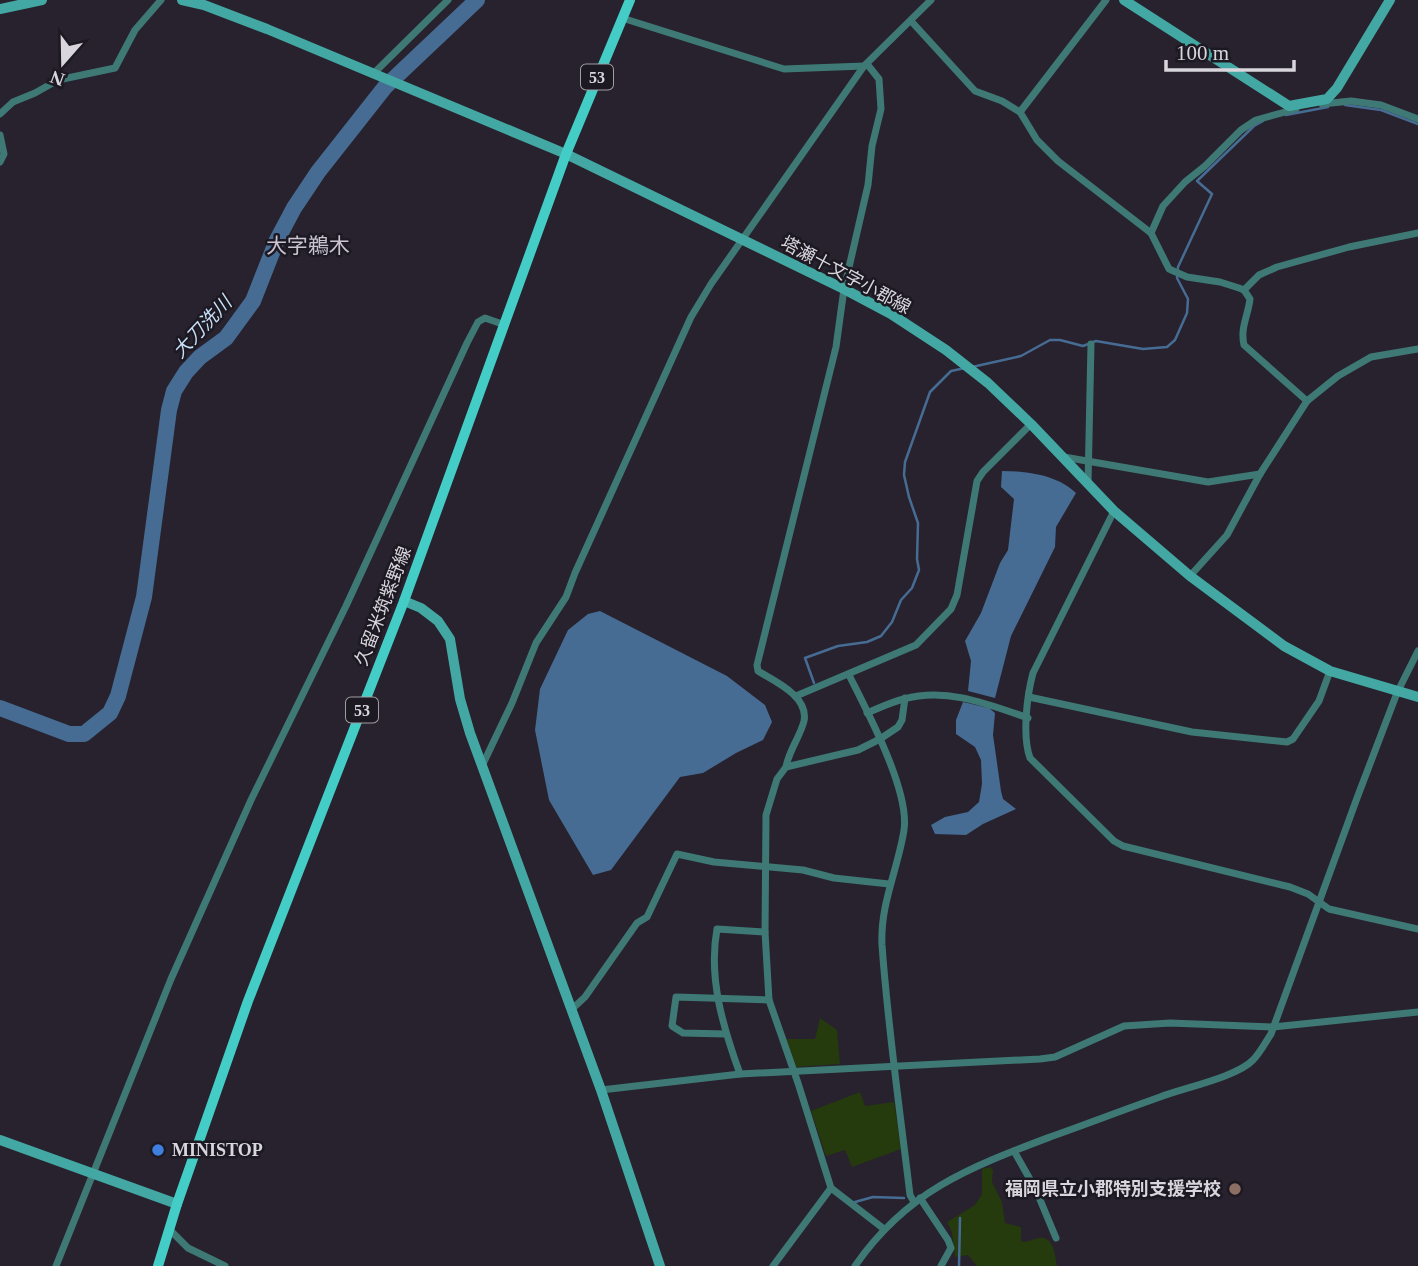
<svg xmlns="http://www.w3.org/2000/svg" width="1418" height="1266" font-family="'Times New Roman','Noto Sans JP',serif">
<style>
.green{fill:#253a0d}
.water{fill:#466c94}
.lines{fill:none;stroke-linecap:round;stroke-linejoin:round}
.stream{stroke:#466c94;stroke-width:2.5}
.river{stroke:#466c94;stroke-width:16}
.street{stroke:#3e7975;stroke-width:7}
.secondary{stroke:#43a8a3;stroke-width:10}
.primary{stroke:#43cdc6;stroke-width:10}
.shop-dot{fill:#3f7fe0;stroke:#1d1923;stroke-width:2.5}
.education-dot{fill:#8d6e63;stroke:#1d1923;stroke-width:2.5}
.labels{text-anchor:middle;dominant-baseline:central;stroke-width:5;stroke-linejoin:round;paint-order:stroke}
.shield{fill:#1d1923;stroke:#a09da4;stroke-width:2}
.shield-label{font-size:16px;font-weight:bold;fill:#d8d5dc}
.street-label{font-size:18px;fill:#d8d5dc;stroke:#1d1923}
.poi-label{font-size:18px;font-weight:bold;fill:#d8d5dc;stroke:#1d1923;text-anchor:start}
.water-label{font-size:19px;font-style:italic;fill:#c8dff8;stroke:#1d1923}
.quarter-label{font-size:21px;fill:#cac4d2;stroke:#1d1923}
</style>
<rect width="100%" height="100%" fill="#27222d"/>
<g class="green">
<polygon points="820,1018 837,1030 840,1064 796,1067 786,1039 815,1039"/>
<polygon points="860,1092 865,1106 894,1102 901,1149 852,1167 845,1150 826,1156 811,1111"/>
<path d="M991,1167L993,1171L992,1182L1002,1202L1005,1223L1021,1227V1241C1029,1243 1031,1239 1039,1238C1054,1236 1055,1255 1057,1266H977L968,1255L955,1257L952,1232L947,1222L975,1205L982,1194V1169Z"/>
</g>
<g class="water">
<path d="M1002,471C1027,471 1058,475 1076,493L1056,527L1055,547L1011,636L995,698L968,691L971,661L965,641L981,613L1000,563L1008,550L1014,499L1001,487Z"/>
<polygon points="600,611 727,676 765,705 772,722 763,740 736,753 703,773 680,777 611,870 593,875 549,800 535,730 540,689 568,630 588,614"/>
<polygon points="963,702 989,708 995,713 993,735 1001,791 1003,799 1016,809 983,824 966,835 935,834 931,825 945,817 968,812 979,802 982,784 981,760 975,747 956,734 956,720"/>
</g>
<g class="lines">
<g class="stream">
<polyline points="1345,105 1381,110 1418,124"/>
<polyline points="1286,115 1328,107"/>
<polyline points="972,367 1021,356 1050,340 1060,340 1083,346 1096,341 1143,349 1167,347 1175,340 1187,313 1188,299 1177,278 1178,267 1212,194 1197,181 1254,126 1263,121"/>
<polyline points="814,683 805,658 838,646 867,642 881,636 892,622 901,600 912,588 919,570 917,559 918,523 909,497 904,475 905,462 930,392 951,371 965,368"/>
<polyline points="855,1202 873,1197 904,1198"/>
<polyline points="959,1266 960,1218"/>
</g>
<polyline class="river" points="0,708 69,734 84,734 110,713 118,696 144,597 169,410 174,391 186,372 200,357 226,338 253,301 277,240 294,208 318,172 385,87 477,0"/>
<g class="street">
<polyline points="622,18 784,69 864,66"/>
<path d="M911,21L975,91L1002,101L1020,112L1037,140L1058,161L1151,233L1169,269L1187,277L1220,282L1239,288L1244,290L1250,299C1248,316 1240,328 1244,345L1307,401"/>
<polyline points="374,73 448,0"/>
<polyline points="1322,104 1351,101 1381,105 1418,119"/>
<polyline points="1020,112 1106,0"/>
<polyline points="0,114 13,102 35,93 58,80 115,68 135,30 161,0"/>
<polyline points="0,135 4,154 0,162"/>
<polyline points="1151,233 1163,206 1185,182 1205,166 1241,130 1256,120 1296,109"/>
<polyline points="1244,290 1259,275 1277,267 1349,247 1418,233"/>
<polyline points="1064,457 1208,482 1260,474"/>
<polyline points="1088,484 1091,344"/>
<path d="M1114,511L1033,673C1027,695 1022,736 1030,758L1114,841L1123,846L1290,887L1308,894L1329,909L1418,929"/>
<polyline points="1190,576 1227,535 1260,474 1307,401 1338,376 1371,357 1418,349"/>
<path d="M849,675C867,711 910,791 904,830C898,869 880,904 882,945C888,1029 900,1111 910,1195L914,1202"/>
<polyline points="796,696 916,645 951,609 957,595 977,481 983,472 1031,424"/>
<polyline points="1029,697 1192,732 1287,742 1293,739 1319,701 1330,671"/>
<path d="M867,713C879,708 891,702 904,699C946,687 988,704 1028,718"/>
<polyline points="482,766 512,703 536,643 566,597 575,573 691,317 711,284 864,66 931,0"/>
<path d="M786,767C789,750 800,737 804,721C809,696 774,681 758,671L757,665L836,347L844,289L868,185L872,146L881,109L879,79L867,64"/>
<polyline points="571,1010 585,997 637,923 647,917 677,854 714,862 803,870 834,878 889,884"/>
<polyline points="726,1034 683,1033 672,1026 676,997 769,1000"/>
<path d="M740,1074C723,1027 708,978 717,929L765,932"/>
<polyline points="601,1090 740,1074 1040,1059 1055,1057 1124,1026 1170,1023 1273,1027 1418,1012"/>
<polyline points="1014,1151 1036,1190 1056,1238"/>
<polyline points="920,1198 948,1240 951,1248 941,1266"/>
<polyline points="169,1229 188,1248 225,1266"/>
<polyline points="884,1229 831,1188 798,1083 769,1000 765,932 766,815 777,779 786,767 858,750 880,739 898,727 902,720 905,698"/>
<polyline points="56,1266 171,979 251,800 346,606 467,343 478,322 485,318 505,325"/>
<polyline points="773,1266 831,1188"/>
<path d="M855,1266C907,1191 968,1168 1050,1137C1087,1124 1123,1110 1160,1097C1183,1088 1237,1077 1253,1060C1260,1053 1265,1043 1271,1034L1357,798L1397,693L1418,651"/>
</g>
<g class="secondary">
<polyline points="182,0 204,5 267,29 566,154 844,289 891,314 946,350 988,383 1031,424 1114,511 1190,576 1284,646 1330,671 1418,697"/>
<polyline points="1124,0 1289,106 1327,99 1337,88 1390,0"/>
<polyline points="0,9 42,0"/>
<polyline points="404,601 421,608 438,621 450,639 460,699 470,733 601,1090 660,1266"/>
<polyline points="0,1140 177,1204"/>
</g>
<polyline class="primary" points="158,1266 177,1204 248,1001 404,601 566,154 630,0"/>
</g>
<circle class="shop-dot" cx="158" cy="1150" r="7"/>
<circle class="education-dot" cx="1235" cy="1189" r="7"/>
<g class="labels">
<g class="shield">
<rect x="581" y="64.5" width="32" height="25" rx="5"/>
<rect x="346" y="697.5" width="32" height="25" rx="5"/>
</g>
<g class="shield-label">
<text x="597" y="77">53</text>
<text x="362" y="710">53</text>
</g>
<g class="street-label">
<text transform="translate(846 275) rotate(28)">塔瀬十文字小郡線</text>
<text transform="translate(383 606) rotate(-69)">久留米筑紫野線</text>
</g>
<g class="poi-label">
<text x="172" y="1150">MINISTOP</text>
<text x="1221" y="1189" text-anchor="end">福岡県立小郡特別支援学校</text>
</g>
<g class="water-label">
<text transform="translate(202 327) rotate(-47)">大刀洗川</text>
</g>
<g class="quarter-label">
<text x="308" y="246">大字鵜木</text>
</g>
</g>
<g transform="translate(63 63) rotate(200)" stroke="#1d1923" stroke-width="5" paint-order="stroke">
<path d="M0-5L12 26L0 18L-12 26Z" fill="#d8d5dc"/>
<text y="-10" font-size="19" font-weight="bold" text-anchor="middle" fill="#d8d5dc">N</text>
</g>
<path d="M1166 60v10h128v-10" fill="none" stroke="#d8d5dc" stroke-width="3.5"/>
<text x="1176" y="60" font-size="21" fill="#d8d5dc" stroke="#1d1923" stroke-width="5" paint-order="stroke">100 m</text>
</svg>
